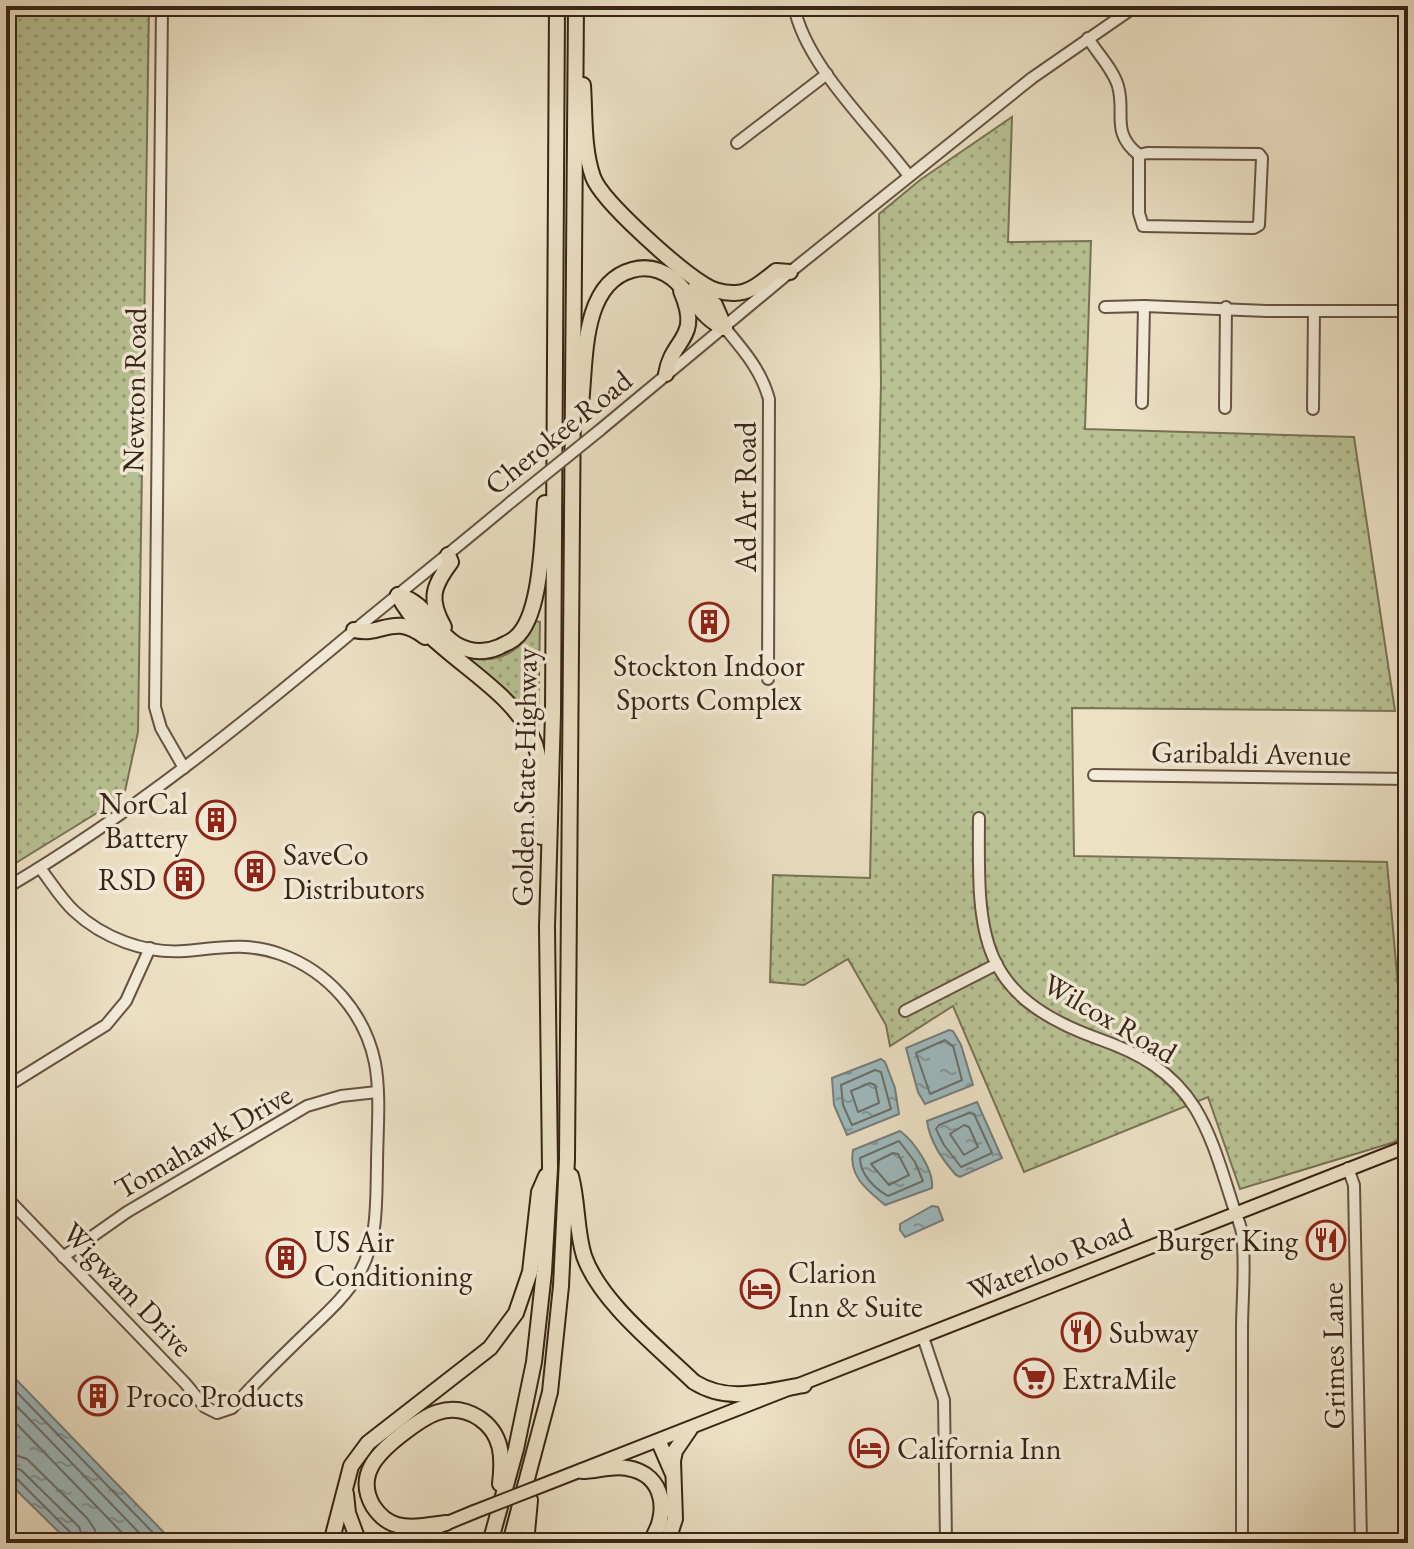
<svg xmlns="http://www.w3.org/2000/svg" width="1414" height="1549" font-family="'EB Garamond',serif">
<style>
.grass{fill:url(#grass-dots);stroke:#787354;stroke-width:2}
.water{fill:url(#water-ripples);stroke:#757e7b;stroke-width:2}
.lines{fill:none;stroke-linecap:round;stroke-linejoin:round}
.shore{stroke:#6b6f6a;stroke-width:2}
.minor-casing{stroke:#665341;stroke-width:14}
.major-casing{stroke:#392415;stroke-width:16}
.highway-casing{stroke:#392415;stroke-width:18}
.minor{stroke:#f3ebd9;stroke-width:10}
.major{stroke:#ece0c5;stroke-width:12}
.highway{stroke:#ece0c5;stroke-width:14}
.minor-bridge-casing{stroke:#665341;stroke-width:14;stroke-linecap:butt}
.major-bridge-casing{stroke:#392415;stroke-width:16;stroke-linecap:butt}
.minor-bridge{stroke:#f3ebd9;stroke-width:10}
.major-bridge{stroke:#ece0c5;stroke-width:12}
.labels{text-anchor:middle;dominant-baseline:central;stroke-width:7;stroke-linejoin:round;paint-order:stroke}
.street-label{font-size:30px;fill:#392415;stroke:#f3ebd9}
.poi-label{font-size:30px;fill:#392415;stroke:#f3ebd9;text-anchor:start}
</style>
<defs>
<pattern id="grass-dots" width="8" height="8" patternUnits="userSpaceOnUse" patternTransform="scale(2)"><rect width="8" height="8" fill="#b8c294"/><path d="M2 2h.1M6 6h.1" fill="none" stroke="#979d78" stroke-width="1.8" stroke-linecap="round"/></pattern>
<pattern id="water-ripples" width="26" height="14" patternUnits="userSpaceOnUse" patternTransform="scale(2)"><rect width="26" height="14" fill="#9dbabf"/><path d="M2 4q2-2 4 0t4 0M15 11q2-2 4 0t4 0" fill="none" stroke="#81979a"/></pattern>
</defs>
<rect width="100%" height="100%" fill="#ece0c5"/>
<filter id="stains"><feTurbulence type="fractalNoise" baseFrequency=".0025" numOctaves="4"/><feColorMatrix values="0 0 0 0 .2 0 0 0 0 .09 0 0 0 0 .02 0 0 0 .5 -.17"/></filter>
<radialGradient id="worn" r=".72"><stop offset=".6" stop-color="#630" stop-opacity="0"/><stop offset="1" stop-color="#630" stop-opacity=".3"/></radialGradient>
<g class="grass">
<polygon points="6,6 149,6 138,732 125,791 113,803 6,869"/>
<polygon points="1012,117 1008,242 1091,241 1085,429 1354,437 1395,711 1072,708 1074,856 1387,862 1408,1098 1408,1138 1240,1189 1208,1097 1024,1172 953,1006 890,1046 886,1025 848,959 804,985 770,982 773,875 870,878 881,383 879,214 920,180"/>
<path d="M536,621L540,622L538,729L534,728C515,701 496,681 470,661L471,658C502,664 524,649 536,621Z"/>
</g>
<g class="water">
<polygon points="949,1030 953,1031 961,1045 973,1085 925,1104 918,1092 906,1048"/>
<polygon points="881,1059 885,1062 895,1088 899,1114 847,1135 834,1105 832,1078"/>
<path d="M977,1102L1002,1158L960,1177L956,1175C942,1159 930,1142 927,1121Z"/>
<path d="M900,1131C914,1141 934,1170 932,1188L885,1205C867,1190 848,1176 853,1150Z"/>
<polygon points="932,1206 938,1207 943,1220 905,1237 900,1230 900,1224"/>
<polygon points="6,1369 174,1543 70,1543 6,1480"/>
</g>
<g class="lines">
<g class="shore">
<polygon points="945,1040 953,1046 962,1080 930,1094 916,1053"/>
<polygon points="875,1070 881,1072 891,1109 852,1125 843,1105 841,1085"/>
<polygon points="870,1083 875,1085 879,1103 858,1112 851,1091"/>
<polygon points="969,1113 974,1114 992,1153 961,1167 944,1145 936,1129 939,1125"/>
<polygon points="964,1125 969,1127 978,1147 964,1155 950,1134"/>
<path d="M899,1141L915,1162L923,1181L888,1196C874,1188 860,1174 860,1158Z"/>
<polygon points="893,1153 898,1154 909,1175 889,1185 871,1164"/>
<polyline points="6,1381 163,1543"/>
<polyline points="6,1395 149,1543"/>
<polyline points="6,1413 132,1543"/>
<polyline points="6,1452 27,1459 87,1518 95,1530 97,1543"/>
<polyline points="6,1465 21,1470 79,1527 85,1543"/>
<polyline points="6,1475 15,1477 72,1534 75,1543"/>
</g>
<g class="minor-casing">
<g id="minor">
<polyline points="162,6 155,707 161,728 184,768"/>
<path d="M794,6C805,65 873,128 909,176"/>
<path d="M1088,38C1097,53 1113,69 1118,86C1126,114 1110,132 1139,155"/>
<polyline points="737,143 827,74"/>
<polygon points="1147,153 1259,154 1262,158 1259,225 1254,228 1143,226 1139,213 1139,155"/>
<polyline points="1105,307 1144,306 1267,311 1408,311"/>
<path d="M725,328C744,351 761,370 769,399L768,679"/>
<polyline points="1142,403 1144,306"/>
<polyline points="1408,407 1408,387"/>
<polyline points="1225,408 1226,307"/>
<polyline points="1313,409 1314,311"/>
<polyline points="600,430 790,272 1032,78 1136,6"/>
<polyline points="1094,775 1408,779"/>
<path d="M979,818C978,934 976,995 1099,1039C1139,1053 1172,1071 1195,1108C1212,1136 1221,1168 1231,1199C1234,1210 1240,1222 1242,1233C1246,1265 1242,1299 1242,1330C1242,1401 1242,1472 1242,1543"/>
<path d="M6,888C132,814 245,722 356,629C408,586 460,545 511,502"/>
<polyline points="905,1011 997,964"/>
<polyline points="6,1087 106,1025 126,1001 150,948"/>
<polyline points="1348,1168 1354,1185 1361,1543"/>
<path d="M6,1197L185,1383L205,1407L217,1413L232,1408C256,1381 282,1356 308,1331C327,1313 347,1295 360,1272C378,1239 376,1203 377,1166C377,1133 381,1096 375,1063C365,1013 328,971 280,954C247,942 218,948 185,951C145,954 103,938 74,911C61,899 51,882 40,868"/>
<polyline points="63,1257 127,1212 307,1106 341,1096 377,1092"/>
<polyline points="923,1337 944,1400 946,1543"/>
</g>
</g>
<g class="major-casing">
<g id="major">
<polyline points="551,1482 1408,1146"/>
<polyline points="399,1543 474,1512"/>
</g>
</g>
<g class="highway-casing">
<g id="highway">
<path d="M583,85C585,114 583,149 593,177C602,202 679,269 703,284C712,290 723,293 733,293C750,294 763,281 776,271L790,272"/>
<polyline points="696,286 715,305 725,328"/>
<path d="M666,374C672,337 702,340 681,291"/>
<path d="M581,404C586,361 581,284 632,270C646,266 660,269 672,278C691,293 702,320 725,328"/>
<path d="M398,595C428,603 432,630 457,645C470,652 485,653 499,647C504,644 511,642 515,638C542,617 542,536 545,503"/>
<path d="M398,595C427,654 513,683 535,744C544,772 540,808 541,837"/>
<path d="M444,627C428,599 433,586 451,562L448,555"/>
<path d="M354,630C383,637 393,612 425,637"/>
<path d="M571,1176C578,1202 576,1230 584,1256C600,1302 659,1348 694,1382C729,1404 765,1391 804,1385"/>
<polyline points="659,1442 672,1472"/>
<path d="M582,1471C597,1471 612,1465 627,1468C666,1474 670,1516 649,1543"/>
<polyline points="346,1494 348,1513 359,1543"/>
<path d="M446,1523C430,1525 412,1529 397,1525C386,1522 379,1515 373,1506C355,1475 378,1453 401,1435C425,1416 449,1399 479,1418C503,1434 503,1458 500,1484"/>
<polyline points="331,1543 351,1466 368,1443 490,1348 516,1313 530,1272 539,1192 546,1176"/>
<polyline points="490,1543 516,1449 534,1362 544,1272 550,1168 547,927 553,713 557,6"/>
<polyline points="510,1543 550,1392 561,1286 567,1159 576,6"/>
<polyline points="526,1543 530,1500"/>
<polyline points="667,1543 675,1519 673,1461 675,1451 690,1429"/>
</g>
</g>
<use href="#minor" class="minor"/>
<use href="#major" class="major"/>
<use href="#highway" class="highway"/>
<g class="minor-bridge-casing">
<polyline id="minor-bridge" points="511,502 600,430"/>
</g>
<g class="major-bridge-casing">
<polyline id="major-bridge" points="474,1512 551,1482"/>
</g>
<use href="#minor-bridge" class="minor-bridge"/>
<use href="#major-bridge" class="major-bridge"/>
</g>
<defs>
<g id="building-ring" transform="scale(2)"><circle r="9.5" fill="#f3ebd9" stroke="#8f2418" stroke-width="1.5"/><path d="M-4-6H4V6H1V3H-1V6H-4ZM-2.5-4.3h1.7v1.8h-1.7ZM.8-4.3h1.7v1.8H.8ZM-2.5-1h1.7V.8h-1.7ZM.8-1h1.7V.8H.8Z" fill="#8f2418"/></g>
<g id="restaurant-ring" transform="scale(2)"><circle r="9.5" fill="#f3ebd9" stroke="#8f2418" stroke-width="1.5"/><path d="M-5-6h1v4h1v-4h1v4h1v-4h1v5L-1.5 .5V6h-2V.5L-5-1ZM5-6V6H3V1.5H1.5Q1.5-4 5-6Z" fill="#8f2418"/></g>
<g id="hotel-ring" transform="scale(2)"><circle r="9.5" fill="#f3ebd9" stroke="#8f2418" stroke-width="1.5"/><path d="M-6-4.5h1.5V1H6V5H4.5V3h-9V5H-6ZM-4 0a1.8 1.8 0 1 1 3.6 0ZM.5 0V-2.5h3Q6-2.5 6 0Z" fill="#8f2418"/></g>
<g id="supermarket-ring" transform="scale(2)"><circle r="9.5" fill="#f3ebd9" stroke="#8f2418" stroke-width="1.5"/><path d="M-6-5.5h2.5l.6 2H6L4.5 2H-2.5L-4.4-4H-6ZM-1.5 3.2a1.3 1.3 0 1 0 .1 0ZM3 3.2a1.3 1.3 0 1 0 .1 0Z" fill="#8f2418"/></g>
</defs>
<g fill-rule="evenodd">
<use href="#building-ring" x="709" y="622"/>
<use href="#building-ring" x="216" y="820"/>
<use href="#building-ring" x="255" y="871"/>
<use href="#building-ring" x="184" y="879"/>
<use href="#restaurant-ring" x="1326" y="1240"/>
<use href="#building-ring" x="286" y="1258"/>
<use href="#hotel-ring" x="760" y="1289"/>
<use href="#restaurant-ring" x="1081" y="1332"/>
<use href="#supermarket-ring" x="1034" y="1378"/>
<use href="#building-ring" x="98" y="1396"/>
<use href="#hotel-ring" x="869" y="1448"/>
</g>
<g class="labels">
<g class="street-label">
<text transform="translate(134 390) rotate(-89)">Newton Road</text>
<text transform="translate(558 432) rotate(-39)">Cherokee Road</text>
<text transform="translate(745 497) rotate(-90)">Ad Art Road</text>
<text transform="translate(1251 753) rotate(1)">Garibaldi Avenue</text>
<text transform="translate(524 777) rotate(-89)">Golden State Highway</text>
<text transform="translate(1110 1018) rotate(30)">Wilcox Road</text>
<text transform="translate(203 1141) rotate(-30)">Tomahawk Drive</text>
<text transform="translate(1050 1259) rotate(-22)">Waterloo Road</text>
<text transform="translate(128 1289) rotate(46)">Wigwam Drive</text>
<text transform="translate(1333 1356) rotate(-91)">Grimes Lane</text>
</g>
<g class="poi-label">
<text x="709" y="665" text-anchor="middle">Stockton Indoor<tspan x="709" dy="34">Sports Complex</tspan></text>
<text x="188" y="803" text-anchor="end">NorCal<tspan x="188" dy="34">Battery</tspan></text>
<text x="283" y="854">SaveCo<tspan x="283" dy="34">Distributors</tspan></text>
<text x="156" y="879" text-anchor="end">RSD</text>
<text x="1298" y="1240" text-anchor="end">Burger King</text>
<text x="314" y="1241">US Air<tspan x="314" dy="34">Conditioning</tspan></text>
<text x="788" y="1272">Clarion<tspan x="788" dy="34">Inn &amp; Suite</tspan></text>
<text x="1109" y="1332">Subway</text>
<text x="1062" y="1378">ExtraMile</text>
<text x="126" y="1396">Proco Products</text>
<text x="897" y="1448">California Inn</text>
</g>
</g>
<rect width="1414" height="1549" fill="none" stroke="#ece0c5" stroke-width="32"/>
<rect x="8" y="8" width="1398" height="1533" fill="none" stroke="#392415" stroke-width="4"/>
<rect x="16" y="16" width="1382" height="1517" fill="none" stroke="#392415" stroke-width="2"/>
<rect width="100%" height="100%" filter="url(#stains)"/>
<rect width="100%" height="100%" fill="url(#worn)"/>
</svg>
